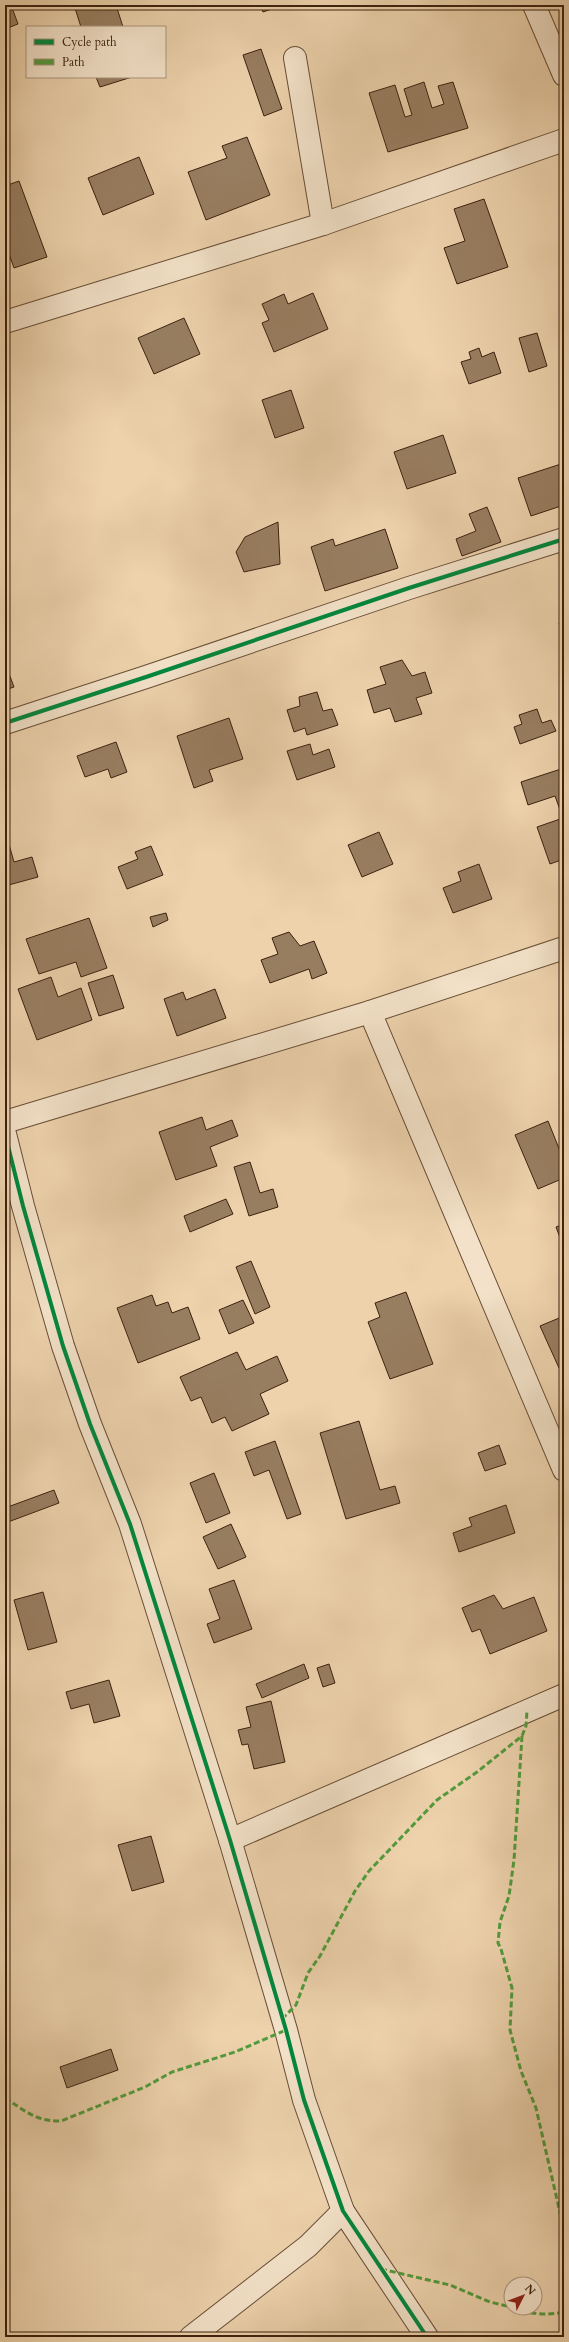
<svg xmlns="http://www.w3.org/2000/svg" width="569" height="2342" font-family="Cardo,serif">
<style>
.building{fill:#987e61;stroke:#3c220f}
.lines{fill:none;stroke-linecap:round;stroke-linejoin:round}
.minor-casing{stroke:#684e36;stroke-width:24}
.minor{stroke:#f3e2c9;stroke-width:22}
.quiet{stroke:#529b3c;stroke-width:3;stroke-dasharray:6 3;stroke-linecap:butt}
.cycleway-casing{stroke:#f3e2c9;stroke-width:6}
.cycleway{stroke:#00873e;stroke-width:4}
</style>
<rect width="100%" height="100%" fill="#edd2ac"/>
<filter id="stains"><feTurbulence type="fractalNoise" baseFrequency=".005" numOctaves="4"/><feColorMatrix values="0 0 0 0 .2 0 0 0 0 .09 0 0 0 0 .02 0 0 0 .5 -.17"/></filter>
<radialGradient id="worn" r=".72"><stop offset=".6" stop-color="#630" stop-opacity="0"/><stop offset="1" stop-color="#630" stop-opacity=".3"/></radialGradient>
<g class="building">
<polygon points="5,5 11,5 18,24 5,29"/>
<polygon points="74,5 116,5 123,27 81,27"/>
<polygon points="260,5 283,5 263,12"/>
<polygon points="261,49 282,109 264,116 243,55"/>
<polygon points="96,77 132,77 100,87"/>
<polygon points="424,82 432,108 444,104 438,86 453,82 468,128 388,152 369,93 395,85 405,117 412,115 404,89"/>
<polygon points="247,137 270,195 206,220 188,172 227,158 222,146"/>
<polygon points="139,157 154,194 103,215 88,178"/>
<polygon points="19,181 47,257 14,268 5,243 5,186"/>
<polygon points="484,199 508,267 457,284 444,248 465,241 454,209"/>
<polygon points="313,293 328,329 274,352 262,323 269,320 262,304 284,294 288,304"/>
<polygon points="184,318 200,354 154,374 138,338"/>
<polygon points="537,333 547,366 529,372 519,338"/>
<polygon points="479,348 482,357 494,352 501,373 469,384 461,362 471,359 469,352"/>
<polygon points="291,390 304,428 275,438 262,400"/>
<polygon points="443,435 456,473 407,489 394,452"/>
<polygon points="564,463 564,505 531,516 518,478"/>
<polygon points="487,507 501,542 462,556 456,539 476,531 469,514"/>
<polygon points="278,522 280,564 244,572 236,552 245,537"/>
<polygon points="385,529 398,568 325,591 311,547 333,539 335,546"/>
<polygon points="564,621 564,636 559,623"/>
<polygon points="402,660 412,676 425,672 432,693 416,698 422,714 395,722 390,708 374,713 367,690 386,684 380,667"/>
<polygon points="5,663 14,687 5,690"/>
<polygon points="317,692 323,711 332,709 338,725 307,735 305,728 294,732 287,710 300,706 299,697"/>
<polygon points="537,709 542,723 551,720 556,731 520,744 514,727 522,724 519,715"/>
<polygon points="229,718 243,759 209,770 213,781 194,788 177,736"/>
<polygon points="116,742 127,772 111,778 108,769 85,777 77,756"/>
<polygon points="310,744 313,755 329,749 335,767 297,780 287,751"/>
<polygon points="564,768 564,859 550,864 537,827 563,818 555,796 528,805 521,782"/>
<polygon points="5,830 14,862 32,857 38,877 5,886"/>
<polygon points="379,832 393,864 362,877 348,845"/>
<polygon points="151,846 163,875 127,889 118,867 138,859 135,852"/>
<polygon points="479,864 492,899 453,913 443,888 461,881 458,872"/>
<polygon points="166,913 168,920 153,927 150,917"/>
<polygon points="89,918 107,968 81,977 76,962 39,974 26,939"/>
<polygon points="289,932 300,946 314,941 327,973 312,979 309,969 270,983 261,960 278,954 272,938"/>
<polygon points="113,975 124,1008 99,1016 88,983"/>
<polygon points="51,977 58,997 81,988 92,1020 37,1040 18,989"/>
<polygon points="215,989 226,1018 177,1036 164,999 183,992 186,1000"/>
<polygon points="202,1117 206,1130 232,1120 238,1136 210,1147 217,1166 176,1180 159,1132"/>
<polygon points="548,1121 564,1161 564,1178 538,1189 515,1135"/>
<polygon points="250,1162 260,1193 273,1189 278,1207 249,1216 234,1167"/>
<polygon points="226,1199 233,1214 190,1232 184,1216"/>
<polygon points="564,1224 564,1248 556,1227"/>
<polygon points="251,1261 270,1307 255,1314 236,1267"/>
<polygon points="406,1292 433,1364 390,1379 368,1322 380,1317 375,1303"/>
<polygon points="152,1295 156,1306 168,1302 172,1313 188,1307 200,1339 138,1363 117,1308"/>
<polygon points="243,1300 254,1323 229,1334 219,1310"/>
<polygon points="564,1316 564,1366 559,1368 540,1326"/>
<polygon points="237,1352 246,1370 277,1356 288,1381 260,1394 269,1414 232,1431 225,1417 212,1423 201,1397 191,1401 180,1377"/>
<polygon points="359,1421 380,1490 395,1486 400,1503 346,1519 320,1433"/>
<polygon points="275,1441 301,1514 287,1519 269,1470 254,1476 245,1452"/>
<polygon points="499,1445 506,1464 485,1471 478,1453"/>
<polygon points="214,1473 230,1513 206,1523 190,1483"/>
<polygon points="54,1490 59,1503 8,1522 5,1508"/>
<polygon points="506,1505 515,1533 459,1552 453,1533 472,1526 469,1518"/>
<polygon points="231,1524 246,1557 218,1569 203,1537"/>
<polygon points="234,1580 252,1629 214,1643 207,1624 220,1619 209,1589"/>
<polygon points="43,1592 57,1642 28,1650 14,1600"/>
<polygon points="494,1595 503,1609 534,1597 547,1631 490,1654 480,1629 472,1632 462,1608"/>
<polygon points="304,1664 309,1678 262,1698 256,1684"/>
<polygon points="329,1664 335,1683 323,1687 317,1668"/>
<polygon points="109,1680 120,1716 94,1723 89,1704 71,1709 66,1692"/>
<polygon points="271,1701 285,1762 254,1769 248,1744 242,1745 238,1730 251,1727 246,1707"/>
<polygon points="151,1836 164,1882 132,1891 118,1845"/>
<polygon points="111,2049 118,2070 67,2088 60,2067"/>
</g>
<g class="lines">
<g class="minor-casing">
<g id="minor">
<polyline points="534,5 564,75"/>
<polyline points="295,58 323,224"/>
<polyline points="5,322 323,224 564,140"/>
<polyline points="5,723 146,677 409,588 564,539"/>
<polyline points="370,1012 564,1470"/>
<polyline points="5,1122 370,1012 564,948"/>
<polyline points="5,1134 23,1206 63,1346 90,1424 130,1524 230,1840 286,2030 304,2100 343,2211 427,2337"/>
<polyline points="230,1840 564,1695"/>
<polyline points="191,2337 308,2246 343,2211"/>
</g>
</g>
<use href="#minor" class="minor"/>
<g class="quiet">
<polyline points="522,1736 514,1860 509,1896 500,1922 498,1943 501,1949 512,1988 510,2030 521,2071 536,2108 564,2230"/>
<polyline points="282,2019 296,2005 308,1973 320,1956 355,1891 369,1871 437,1800 477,1772 522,1736 526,1726 527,1711"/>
<path d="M5,2098C24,2110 37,2122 61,2121L145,2087L172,2072L235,2052L286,2030"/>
<polyline points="381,2269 450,2285 490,2302 511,2307"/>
<path d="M513,2308C530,2314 546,2316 564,2312"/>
</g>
<g class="cycleway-casing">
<g id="cycleway">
<polyline points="5,723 146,677 409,588 564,539"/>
<polyline points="5,1134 23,1206 63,1346 90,1424 130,1524 230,1840 286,2030 304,2100 343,2211 427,2337"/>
</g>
</g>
<use href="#cycleway" class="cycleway"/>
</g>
<rect width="569" height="2342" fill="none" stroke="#edd2ac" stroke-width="20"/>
<rect x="6" y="6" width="557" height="2330" fill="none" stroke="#3c220f" stroke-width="2"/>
<rect x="10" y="10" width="549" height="2322" fill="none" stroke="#3c220f"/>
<rect x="26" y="26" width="140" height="52" fill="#f3e2c9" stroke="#aa957f"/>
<rect x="34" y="39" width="20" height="6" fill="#00873e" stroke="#aa957f"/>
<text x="62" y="46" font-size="12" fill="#3c220f">Cycle path</text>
<rect x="34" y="59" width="20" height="6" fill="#529b3c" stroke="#aa957f"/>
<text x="62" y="66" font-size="12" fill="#3c220f">Path</text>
<g transform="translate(523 2296) rotate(48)"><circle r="19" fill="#f3e2c9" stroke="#aa957f"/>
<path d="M0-3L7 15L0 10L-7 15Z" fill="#8f2418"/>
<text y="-6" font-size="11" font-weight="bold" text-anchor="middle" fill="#3c220f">N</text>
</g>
<rect width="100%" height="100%" filter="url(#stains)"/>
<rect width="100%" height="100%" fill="url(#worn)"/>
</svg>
